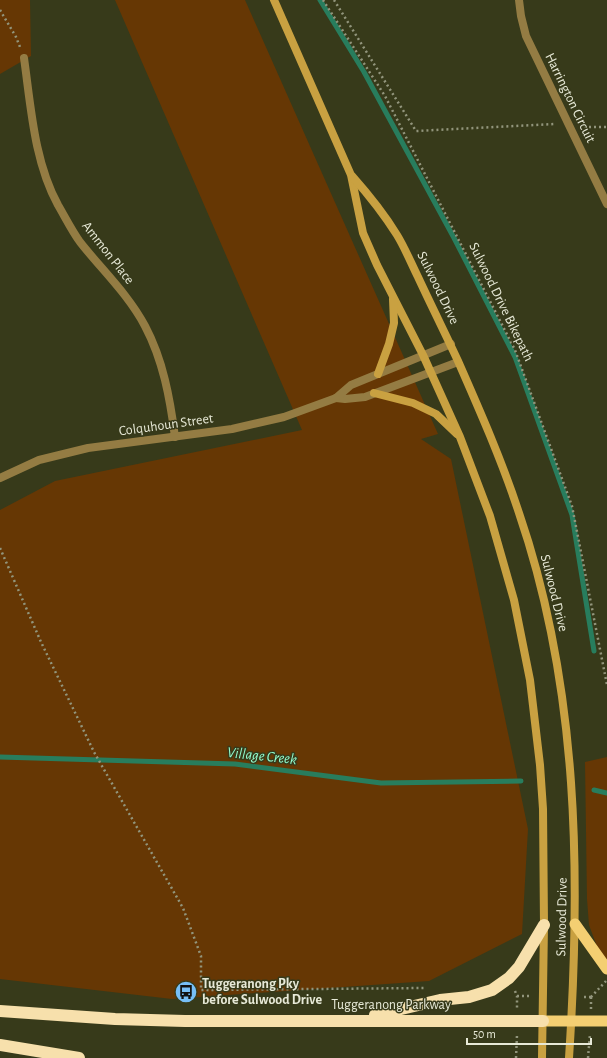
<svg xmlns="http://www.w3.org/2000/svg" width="607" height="1058" font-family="'Alegreya Sans',sans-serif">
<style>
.green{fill:#663704}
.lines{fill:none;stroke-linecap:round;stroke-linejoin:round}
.stream{stroke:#287d5d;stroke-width:5}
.path{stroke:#92957c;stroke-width:2.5;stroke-dasharray:2 3;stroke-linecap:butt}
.minor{stroke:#947c43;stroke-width:8}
.secondary{stroke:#c9a141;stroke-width:8}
.trunk{stroke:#f4cf72;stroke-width:11}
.motorway{stroke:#f7e0ac;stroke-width:12}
.labels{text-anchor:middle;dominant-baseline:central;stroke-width:3;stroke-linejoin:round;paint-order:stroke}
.street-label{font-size:14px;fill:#e7e9d7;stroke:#373a1a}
.poi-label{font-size:14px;font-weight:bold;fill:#e7e9d7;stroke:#373a1a;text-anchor:start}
.water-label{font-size:15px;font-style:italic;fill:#93fed0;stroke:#373a1a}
</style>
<rect width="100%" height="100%" fill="#373a1a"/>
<g class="green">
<polygon points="0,0 30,0 31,56 0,74"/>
<polygon points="115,0 245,0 438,434 421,439 451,459 528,829 522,934 429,981 172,999 0,979 0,510 55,481 302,430"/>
<polygon points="607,757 607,962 598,949 589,925 587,899 585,762"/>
</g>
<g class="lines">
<g class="stream">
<polyline points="320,0 364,72 454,238 515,357 572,515 594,651"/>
<polyline points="0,757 235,764 381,783 521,781"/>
<polyline points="594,790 607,793"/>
</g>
<g class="path">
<polyline points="323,0 385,96 515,350 572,506 607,685"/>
<polyline points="334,0 416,131 555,124"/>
<polyline points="0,10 16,37 20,47"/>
<polyline points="584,127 607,127"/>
<polyline points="0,548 41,642 94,752 183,908 201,956 201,990 425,988"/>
<polyline points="515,991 517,996 517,1008"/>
<polyline points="517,996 531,996"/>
<polyline points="584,997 591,997"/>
<polyline points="591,997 606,981"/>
<polyline points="591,1009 591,997"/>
<polyline points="516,1058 517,1035"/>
<polyline points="588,1058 590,1034"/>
</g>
<g class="minor">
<polyline points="519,0 521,16 526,36 607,204"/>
<path d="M24,58C31,107 34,161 58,205C65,217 72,231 80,242C102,270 128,294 145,326C163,360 170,398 175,437"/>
<polyline points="336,398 345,399 365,397 458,362"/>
<polyline points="0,478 39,460 88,448 232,429 284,417 336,398 351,385 451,344"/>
</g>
<g class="secondary">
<polyline points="274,0 351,175 363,233 377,265 423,355 460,437 490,516 514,600 530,680 540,765 543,809 544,925 542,1058"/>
<path d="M352,176C368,194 384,214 397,235C405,248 411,263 418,277C431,305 445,333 458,361C480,411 502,461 519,513C579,688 581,875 569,1058"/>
<polyline points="378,374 389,344 394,323 393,299"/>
<polyline points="374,393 413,403 436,414 457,434"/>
</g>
<g class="trunk">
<polyline points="575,924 607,969"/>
<polyline points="543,1021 607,1021"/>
</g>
<g class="motorway">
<polyline points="0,1011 115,1019 185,1021 543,1021"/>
<polyline points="375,1015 440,1000 469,997 492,990 509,978 519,967 544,925"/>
<polyline points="0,1045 79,1058"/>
</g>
</g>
<defs>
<g id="bus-disc" transform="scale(1.15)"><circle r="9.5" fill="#77bff7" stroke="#373a1a"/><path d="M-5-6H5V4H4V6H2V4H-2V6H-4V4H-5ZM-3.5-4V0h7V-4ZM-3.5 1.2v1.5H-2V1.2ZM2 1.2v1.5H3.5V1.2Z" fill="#111"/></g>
</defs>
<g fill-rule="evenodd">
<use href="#bus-disc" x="186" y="992"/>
</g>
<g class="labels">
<g class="street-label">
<text transform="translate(570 98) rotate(64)">Harrington Circuit</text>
<text transform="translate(108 253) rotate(52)">Ammon Place</text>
<text transform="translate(438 288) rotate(64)">Sulwood Drive</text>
<text transform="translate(501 302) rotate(64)">Sulwood Drive Bikepath</text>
<text transform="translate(166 425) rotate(-8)">Colquhoun Street</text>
<text transform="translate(554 593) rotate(76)">Sulwood Drive</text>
<text transform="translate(562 917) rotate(-89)">Sulwood Drive</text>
<text x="391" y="1005">Tuggeranong Parkway</text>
</g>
<g class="poi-label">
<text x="202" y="984">Tuggeranong Pky<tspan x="202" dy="16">before Sulwood Drive</tspan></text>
</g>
<g class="water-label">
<text transform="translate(262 756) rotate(6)">Village Creek</text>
</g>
</g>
<path d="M467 1038v6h124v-6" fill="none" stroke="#e7e9d7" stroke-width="2"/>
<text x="473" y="1038" font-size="12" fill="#e7e9d7" stroke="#373a1a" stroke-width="3" paint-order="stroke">50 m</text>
</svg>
